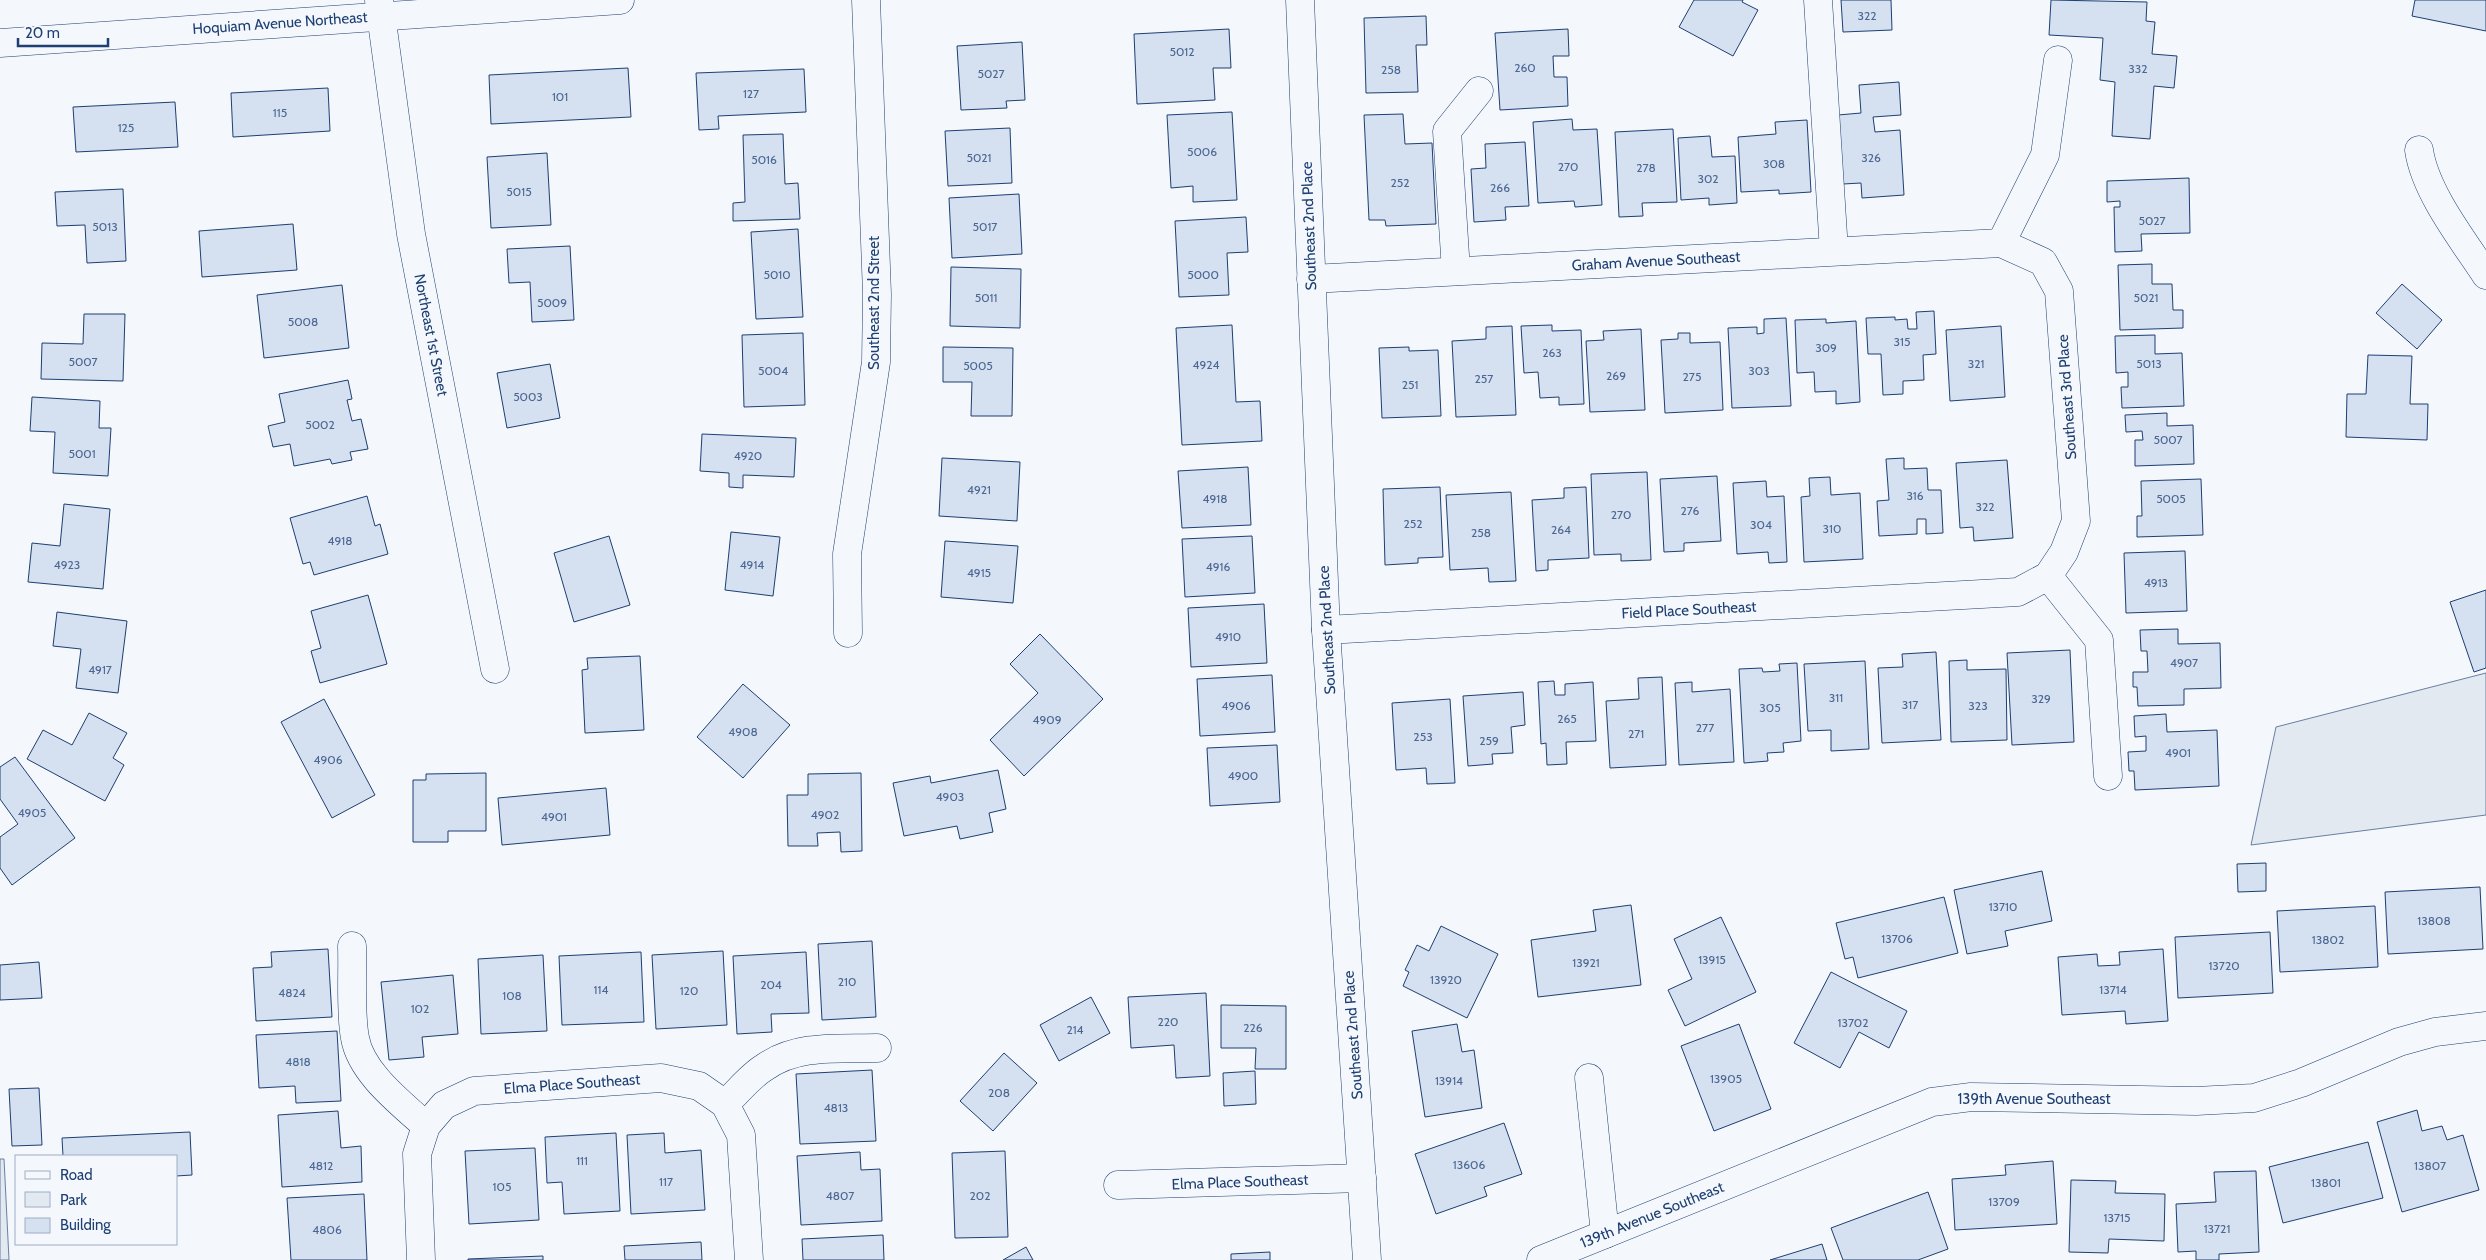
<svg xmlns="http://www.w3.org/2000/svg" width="2486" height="1260" font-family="Cabin,sans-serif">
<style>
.green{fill:#e3e9f0;stroke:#687fa3}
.building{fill:#d5e0f0;stroke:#1d3f73}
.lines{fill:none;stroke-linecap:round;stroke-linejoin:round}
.minor-casing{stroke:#1d3f73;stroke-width:29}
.minor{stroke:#f4f7fb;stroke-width:28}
.labels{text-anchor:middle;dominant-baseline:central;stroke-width:4;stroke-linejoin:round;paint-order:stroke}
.number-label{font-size:12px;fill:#4b6792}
.street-label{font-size:15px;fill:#1d3f73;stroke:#f4f7fb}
</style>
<rect width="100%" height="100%" fill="#f4f7fb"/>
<g class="green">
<polygon points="2486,673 2486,815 2251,845 2276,727"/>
<polygon points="0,1159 4,1159 9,1260 0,1260"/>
</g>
<g class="building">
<polygon points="1694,0 1743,0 1742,2 1758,10 1733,56 1679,27"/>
<polygon points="1841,0 1891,0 1892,30 1843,32"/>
<polygon points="2051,0 2147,2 2146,21 2155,22 2152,54 2177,56 2174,88 2154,86 2150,139 2112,136 2115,82 2100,80 2103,38 2049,35"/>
<polygon points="2415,0 2486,0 2486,31 2412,16"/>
<polygon points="1426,16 1427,45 1416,45 1418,92 1366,93 1364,18"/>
<polygon points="1229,29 1231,68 1213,68 1215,100 1137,104 1134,34"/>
<polygon points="1568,29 1569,56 1553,56 1554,77 1567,77 1568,106 1500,110 1495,33"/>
<polygon points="1022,42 1025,100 1006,101 1007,108 961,110 957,46"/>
<polygon points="628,68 631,117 491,124 489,75"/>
<polygon points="804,69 806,112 718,116 719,129 699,130 696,73"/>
<polygon points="1899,82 1901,115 1873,117 1875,132 1900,130 1904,195 1862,198 1861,183 1843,184 1838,115 1861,113 1859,85"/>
<polygon points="328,88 330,131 233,137 231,93"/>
<polygon points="175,102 178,147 76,152 73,107"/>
<polygon points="1232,112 1237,200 1193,202 1193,186 1171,188 1167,115"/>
<polygon points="1403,114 1405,144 1432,143 1436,224 1386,226 1385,220 1369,220 1364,115"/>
<polygon points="1572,119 1573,130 1597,129 1602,205 1575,207 1574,201 1538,203 1533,122"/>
<polygon points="1807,120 1811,192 1779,194 1779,190 1741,192 1738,137 1776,134 1775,122"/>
<polygon points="1010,128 1012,183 948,186 945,131"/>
<polygon points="1673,129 1677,202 1642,203 1643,216 1619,217 1615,132"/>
<polygon points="783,134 785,184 798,183 800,219 733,221 733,203 745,202 743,135"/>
<polygon points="1710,136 1712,157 1735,156 1737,203 1709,205 1709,198 1681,200 1678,138"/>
<polygon points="1525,142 1529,206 1505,207 1506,220 1474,222 1471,169 1486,168 1485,144"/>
<polygon points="547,153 551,225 491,228 487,157"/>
<polygon points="2189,178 2190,233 2141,234 2142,251 2115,252 2114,207 2120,207 2120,201 2107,202 2107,181"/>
<polygon points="123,189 126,261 87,263 85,225 57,226 55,192"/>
<polygon points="1019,194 1022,254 952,258 949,198"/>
<polygon points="1246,217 1248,252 1227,253 1229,295 1179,297 1175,221"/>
<polygon points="293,224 297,270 202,277 199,231"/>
<polygon points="798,229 803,317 756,319 751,232"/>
<polygon points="570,246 574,320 532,322 530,282 509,283 507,249"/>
<polygon points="2152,264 2152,284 2172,284 2173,310 2183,310 2183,328 2120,330 2118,265"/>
<polygon points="951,267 1021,269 1020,328 950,326"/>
<polygon points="2402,284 2442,320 2417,349 2376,313"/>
<polygon points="342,285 349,348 264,358 257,295"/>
<polygon points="1934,311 1936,354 1923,355 1924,380 1903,381 1903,394 1883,395 1881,354 1868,354 1866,318 1895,317 1895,320 1907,319 1908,329 1917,329 1916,312"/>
<polygon points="84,314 125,314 123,381 41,379 42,343 83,344"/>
<polygon points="1786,318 1791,406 1732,408 1728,328 1757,327 1757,334 1764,333 1764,319"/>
<polygon points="1826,319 1826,323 1856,321 1860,402 1836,404 1836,391 1815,392 1814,372 1797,373 1795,320"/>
<polygon points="1232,325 1236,402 1260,401 1262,441 1182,445 1176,328"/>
<polygon points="1552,325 1552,331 1581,330 1584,404 1559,405 1559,397 1540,398 1538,372 1524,373 1521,326"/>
<polygon points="1512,326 1516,415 1456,417 1452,341 1486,339 1486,327"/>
<polygon points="2001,326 2005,397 1950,401 1946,330"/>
<polygon points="1641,329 1645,410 1590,412 1586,341 1604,340 1603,331"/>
<polygon points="803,333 805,405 744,407 742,335"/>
<polygon points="1678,333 1690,333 1690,343 1720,342 1723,410 1665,413 1661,340 1678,339"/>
<polygon points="2155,335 2155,354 2182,353 2184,406 2122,408 2121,387 2128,387 2128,372 2116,373 2115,336"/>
<polygon points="943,347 1013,348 1012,416 971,416 972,382 943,382"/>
<polygon points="1409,347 1409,351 1438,350 1441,416 1382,418 1379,348"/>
<polygon points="2368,355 2412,356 2410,404 2428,404 2427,440 2346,437 2347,394 2366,394"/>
<polygon points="550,364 560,418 507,428 497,373"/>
<polygon points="348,380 352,399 347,400 352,421 361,419 368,449 350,452 352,460 332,464 330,459 294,466 290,444 273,447 268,426 285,422 279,394"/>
<polygon points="32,397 100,401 99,428 111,428 108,476 53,473 55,432 30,431"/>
<polygon points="2167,413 2167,426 2193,425 2194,464 2135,466 2135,440 2143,440 2142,431 2126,432 2125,415"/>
<polygon points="702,434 796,438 794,477 743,475 743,488 729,487 729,473 700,471"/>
<polygon points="942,458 1020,462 1017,521 939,516"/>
<polygon points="1904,458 1904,469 1927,468 1928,490 1941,490 1943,533 1926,534 1926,519 1917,519 1917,534 1879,536 1877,501 1889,500 1886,459"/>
<polygon points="2007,460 2013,538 1974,541 1973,527 1960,528 1956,463"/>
<polygon points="1248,467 1251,525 1182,528 1178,471"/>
<polygon points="1647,472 1651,560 1621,561 1621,554 1594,555 1591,474"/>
<polygon points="1717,476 1721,541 1684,543 1684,551 1664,552 1660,479"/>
<polygon points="1830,477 1831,495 1860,493 1863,559 1804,562 1801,497 1810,496 1809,478"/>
<polygon points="2201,479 2203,535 2137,537 2137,516 2142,516 2141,481"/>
<polygon points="1766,481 1767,497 1784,496 1787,562 1769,563 1768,552 1737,554 1733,483"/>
<polygon points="1440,487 1443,557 1418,558 1418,563 1385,565 1383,489"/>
<polygon points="1586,487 1589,558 1548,560 1548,570 1536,571 1532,500 1564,498 1564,488"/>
<polygon points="1511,492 1516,581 1489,582 1488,568 1450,570 1446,495"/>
<polygon points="367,496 375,526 380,524 388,554 314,575 310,562 303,564 290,518"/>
<polygon points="64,504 110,509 103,589 28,582 32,543 60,546"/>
<polygon points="731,532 780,537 773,596 725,590"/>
<polygon points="609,536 630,605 574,622 554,553"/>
<polygon points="1252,536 1255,593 1185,597 1182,539"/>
<polygon points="945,541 1018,546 1013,603 941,597"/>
<polygon points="2185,551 2187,611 2126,613 2124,553"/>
<polygon points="2486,590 2486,668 2474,672 2450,602"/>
<polygon points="368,595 387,664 320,683 311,651 321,648 311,611"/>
<polygon points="1264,604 1267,663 1191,667 1188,608"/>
<polygon points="57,612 127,621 118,693 76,688 81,649 53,646"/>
<polygon points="2178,629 2178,644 2220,643 2221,688 2184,689 2184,705 2138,706 2137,687 2133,687 2133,672 2148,672 2147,651 2141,651 2140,630"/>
<polygon points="1040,634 1103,699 1024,776 990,740 1038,693 1010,664"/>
<polygon points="2070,650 2074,742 2012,745 2007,653"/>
<polygon points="1936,652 1941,740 1882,743 1878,668 1903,667 1902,654"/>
<polygon points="640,656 644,730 585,733 582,670 588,669 587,658"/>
<polygon points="1967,660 1967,670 2006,669 2007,740 1951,742 1949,661"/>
<polygon points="1865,661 1869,749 1831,751 1831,730 1808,731 1804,664"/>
<polygon points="1797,663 1801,741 1783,743 1784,752 1767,753 1768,761 1744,763 1739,669 1762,668 1763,672 1780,671 1779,664"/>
<polygon points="1272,675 1275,732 1200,736 1197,679"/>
<polygon points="1662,677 1666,765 1610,768 1606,701 1639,699 1638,678"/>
<polygon points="1554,681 1555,695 1565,695 1565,684 1593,682 1596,741 1566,742 1567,764 1547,765 1546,743 1541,744 1538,682"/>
<polygon points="1692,682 1692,692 1730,689 1734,762 1679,765 1675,683"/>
<polygon points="743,684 790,725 743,778 697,737"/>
<polygon points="1523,692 1525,725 1511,727 1513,753 1492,754 1493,764 1468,766 1463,696"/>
<polygon points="324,699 375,795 332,818 281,722"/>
<polygon points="1450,699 1455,783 1427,784 1426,768 1396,770 1392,703"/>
<polygon points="89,713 127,733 113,758 124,765 105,801 27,759 43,730 72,745"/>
<polygon points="2166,714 2167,732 2217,730 2219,786 2135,790 2134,771 2129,771 2128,752 2146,751 2146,736 2135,737 2134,716"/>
<polygon points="1277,745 1280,802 1210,806 1207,748"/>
<polygon points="15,757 75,838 12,885 0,868 0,837 18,824 0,799 0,767"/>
<polygon points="998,770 1006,809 989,813 993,832 960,839 957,826 904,836 893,783 930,776 931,783"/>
<polygon points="486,773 486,831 448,831 448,842 413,842 413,780 426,780 426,774"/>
<polygon points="861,773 862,851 841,852 840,832 817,833 818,846 788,846 787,795 808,795 808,774"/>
<polygon points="606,788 610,835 502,845 498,798"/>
<polygon points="2266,863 2266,891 2238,892 2237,864"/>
<polygon points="2042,871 2052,921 2005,931 2008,946 1967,954 1954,890"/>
<polygon points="2480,887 2483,949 2388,954 2385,892"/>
<polygon points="1944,897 1958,953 1858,978 1853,957 1845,959 1836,923"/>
<polygon points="1631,905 1641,985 1538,997 1531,940 1596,931 1593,910"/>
<polygon points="2375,906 2378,967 2280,972 2277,911"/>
<polygon points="1721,917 1756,992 1685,1026 1668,990 1692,979 1674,939"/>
<polygon points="1441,926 1498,954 1467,1018 1403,986 1409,972 1405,970 1417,945 1429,951"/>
<polygon points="2270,932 2273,993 2178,998 2175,937"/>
<polygon points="872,941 876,1017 822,1020 818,944"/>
<polygon points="328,949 332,1017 256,1021 253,968 272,967 271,952"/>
<polygon points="2163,949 2168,1021 2126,1024 2125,1011 2062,1015 2058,957 2097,954 2098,966 2120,965 2119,952"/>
<polygon points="723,951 727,1025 656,1029 652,955"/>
<polygon points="641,952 644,1022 562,1025 559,956"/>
<polygon points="806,952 809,1013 771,1014 772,1032 737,1034 733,956"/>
<polygon points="543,955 547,1031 481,1034 478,959"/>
<polygon points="39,962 42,998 0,1000 0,965"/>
<polygon points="1831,972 1907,1011 1889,1048 1859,1032 1840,1068 1794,1043"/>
<polygon points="453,975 458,1034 422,1037 424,1057 389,1060 381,982"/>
<polygon points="1206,993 1210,1076 1176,1078 1174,1045 1131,1048 1128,997"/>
<polygon points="1091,997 1110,1033 1059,1061 1040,1025"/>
<polygon points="1221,1005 1286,1006 1286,1069 1255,1069 1256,1048 1221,1048"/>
<polygon points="1457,1024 1462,1052 1474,1050 1482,1108 1425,1117 1412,1031"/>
<polygon points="1739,1024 1771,1109 1714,1131 1681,1046"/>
<polygon points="337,1031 341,1101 296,1103 295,1086 259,1088 256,1035"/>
<polygon points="1004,1053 1037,1083 993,1131 960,1101"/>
<polygon points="872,1070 876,1141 800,1144 796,1074"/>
<polygon points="1255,1071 1256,1104 1224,1106 1223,1073"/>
<polygon points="39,1088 42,1145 12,1146 9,1089"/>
<polygon points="2417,1110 2422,1131 2442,1126 2447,1140 2463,1135 2479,1190 2402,1212 2377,1122"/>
<polygon points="338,1111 341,1148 361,1146 362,1182 282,1187 278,1115"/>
<polygon points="1504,1123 1522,1174 1484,1187 1487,1196 1436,1214 1415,1154"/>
<polygon points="190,1132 192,1175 176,1176 176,1156 63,1156 62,1138"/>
<polygon points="616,1133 620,1211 564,1214 562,1182 547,1183 545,1137"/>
<polygon points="664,1133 665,1153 701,1150 705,1210 631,1214 627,1135"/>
<polygon points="2368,1142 2383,1198 2283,1223 2269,1167"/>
<polygon points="535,1148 539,1220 469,1224 465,1151"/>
<polygon points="1005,1151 1008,1237 955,1238 952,1153"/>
<polygon points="860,1152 861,1170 880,1169 882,1221 801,1225 797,1156"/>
<polygon points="2053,1161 2057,1224 1955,1230 1952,1179 2006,1175 2005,1165"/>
<polygon points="2256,1171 2259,1252 2219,1254 2219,1260 2196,1260 2196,1251 2178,1252 2176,1204 2216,1202 2214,1172"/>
<polygon points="2071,1180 2116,1181 2115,1193 2165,1194 2164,1241 2109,1239 2108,1253 2069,1252"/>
<polygon points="1928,1192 1948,1249 1918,1260 1843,1260 1831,1228"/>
<polygon points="364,1194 367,1260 291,1260 287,1198"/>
<polygon points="883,1235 884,1260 803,1260 802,1239"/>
<polygon points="701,1242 702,1260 625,1260 624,1246"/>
<polygon points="1822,1244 1827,1260 1770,1260"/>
<polygon points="1026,1247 1033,1260 1003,1260"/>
<polygon points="1270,1252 1270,1260 1231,1260 1231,1254"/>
<polygon points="543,1256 543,1260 468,1260 468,1259"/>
</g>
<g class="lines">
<g class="minor-casing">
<g id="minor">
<polyline points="379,0 411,234 495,669"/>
<polyline points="1300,0 1326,630 1367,1260"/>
<polyline points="1818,0 1834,251"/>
<polyline points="0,43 620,0"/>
<path d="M2419,150C2425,192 2463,240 2486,275"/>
<polyline points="2001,243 2045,155 2058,60"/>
<polyline points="1456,271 1447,131 1479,91"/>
<polyline points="1311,279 2001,243 2043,262 2059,291 2076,521 2064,552 2048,576 2018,592 1326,630"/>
<polyline points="2048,576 2099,640 2108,776"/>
<polyline points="848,633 847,554 876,362 877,294 866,0"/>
<path d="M352,946C353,973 350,1013 355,1038C361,1073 401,1103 426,1126"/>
<polyline points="1589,1078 1605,1234"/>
<path d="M725,1104C738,1092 750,1076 765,1067C798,1044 839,1049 877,1048"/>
<polyline points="1118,1185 1362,1178"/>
<polyline points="421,1260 417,1154 426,1126 444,1105 474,1091 661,1078 699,1086 725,1104 741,1135 749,1260"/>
<polyline points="1541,1260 1932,1102 1971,1097 2196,1101 2254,1098 2301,1083 2399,1042 2435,1032 2486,1026"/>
</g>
</g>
<use href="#minor" class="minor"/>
</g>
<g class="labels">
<g class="number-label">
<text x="1867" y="15">322</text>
<text x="1182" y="51">5012</text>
<text x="1525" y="67">260</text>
<text x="2138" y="68">332</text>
<text x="1391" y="69">258</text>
<text x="991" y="73">5027</text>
<text x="751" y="93">127</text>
<text x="560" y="96">101</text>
<text x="280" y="112">115</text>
<text x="126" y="127">125</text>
<text x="1202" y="151">5006</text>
<text x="979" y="157">5021</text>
<text x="1871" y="157">326</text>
<text x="764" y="159">5016</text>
<text x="1774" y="163">308</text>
<text x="1568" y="166">270</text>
<text x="1646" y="167">278</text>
<text x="1708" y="178">302</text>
<text x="1400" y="182">252</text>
<text x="1500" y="187">266</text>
<text x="519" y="191">5015</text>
<text x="2152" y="220">5027</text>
<text x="105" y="226">5013</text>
<text x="985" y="226">5017</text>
<text x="777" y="274">5010</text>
<text x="1203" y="274">5000</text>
<text x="986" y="297">5011</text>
<text x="2146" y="297">5021</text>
<text x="552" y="302">5009</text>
<text x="303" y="321">5008</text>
<text x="1902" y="341">315</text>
<text x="1826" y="347">309</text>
<text x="1552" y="352">263</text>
<text x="83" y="361">5007</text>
<text x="1976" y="363">321</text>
<text x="2149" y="363">5013</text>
<text x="1206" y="364">4924</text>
<text x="978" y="365">5005</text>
<text x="773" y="370">5004</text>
<text x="1759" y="370">303</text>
<text x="1616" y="375">269</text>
<text x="1692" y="376">275</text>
<text x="1484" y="378">257</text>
<text x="1410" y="384">251</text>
<text x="528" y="396">5003</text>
<text x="320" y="424">5002</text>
<text x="2168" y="439">5007</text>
<text x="82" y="453">5001</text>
<text x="748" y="455">4920</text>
<text x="979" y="489">4921</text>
<text x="1915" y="495">316</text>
<text x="1215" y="498">4918</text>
<text x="2171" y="498">5005</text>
<text x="1985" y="506">322</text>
<text x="1690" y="510">276</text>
<text x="1621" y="514">270</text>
<text x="1413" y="523">252</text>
<text x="1761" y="524">304</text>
<text x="1832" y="528">310</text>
<text x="1561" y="529">264</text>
<text x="1481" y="532">258</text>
<text x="340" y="540">4918</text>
<text x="67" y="564">4923</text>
<text x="752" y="564">4914</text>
<text x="1218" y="566">4916</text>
<text x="979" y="572">4915</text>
<text x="2156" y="582">4913</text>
<text x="1228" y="636">4910</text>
<text x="2184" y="662">4907</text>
<text x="100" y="669">4917</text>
<text x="1836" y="697">311</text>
<text x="2041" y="698">329</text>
<text x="1910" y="704">317</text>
<text x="1236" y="705">4906</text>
<text x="1978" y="705">323</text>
<text x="1770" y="707">305</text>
<text x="1567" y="718">265</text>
<text x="1047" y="719">4909</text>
<text x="1705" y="727">277</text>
<text x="743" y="731">4908</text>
<text x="1636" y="733">271</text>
<text x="1423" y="736">253</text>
<text x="1489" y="740">259</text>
<text x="2178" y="752">4901</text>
<text x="328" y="759">4906</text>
<text x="1243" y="775">4900</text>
<text x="950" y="796">4903</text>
<text x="32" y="812">4905</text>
<text x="825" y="814">4902</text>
<text x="554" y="816">4901</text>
<text x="2003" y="906">13710</text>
<text x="2434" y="920">13808</text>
<text x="1897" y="938">13706</text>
<text x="2328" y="939">13802</text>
<text x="1712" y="959">13915</text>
<text x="1586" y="962">13921</text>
<text x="2224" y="965">13720</text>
<text x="1446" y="979">13920</text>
<text x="847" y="981">210</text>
<text x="771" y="984">204</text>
<text x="601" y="989">114</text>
<text x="2113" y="989">13714</text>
<text x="689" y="990">120</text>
<text x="292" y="992">4824</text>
<text x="512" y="995">108</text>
<text x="420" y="1008">102</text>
<text x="1168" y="1021">220</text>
<text x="1853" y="1022">13702</text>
<text x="1253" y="1027">226</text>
<text x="1075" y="1029">214</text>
<text x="298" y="1061">4818</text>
<text x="1726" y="1078">13905</text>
<text x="1449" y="1080">13914</text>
<text x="999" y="1092">208</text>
<text x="836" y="1107">4813</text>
<text x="582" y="1160">111</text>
<text x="1469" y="1164">13606</text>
<text x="321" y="1165">4812</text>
<text x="2430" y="1165">13807</text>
<text x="666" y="1181">117</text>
<text x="2326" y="1182">13801</text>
<text x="502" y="1186">105</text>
<text x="840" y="1195">4807</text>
<text x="980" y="1195">202</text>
<text x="2004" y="1201">13709</text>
<text x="2117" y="1217">13715</text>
<text x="2217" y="1228">13721</text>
<text x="327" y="1229">4806</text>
</g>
<g class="street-label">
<text transform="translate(280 23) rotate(-4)">Hoquiam Avenue Northeast</text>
<text transform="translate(1309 226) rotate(-92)">Southeast 2nd Place</text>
<text transform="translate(1656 261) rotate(-3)">Graham Avenue Southeast</text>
<text transform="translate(874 303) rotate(-90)">Southeast 2nd Street</text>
<text transform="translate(431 335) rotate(79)">Northeast 1st Street</text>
<text transform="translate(2067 397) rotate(-94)">Southeast 3rd Place</text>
<text transform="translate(1689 610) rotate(-3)">Field Place Southeast</text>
<text transform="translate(1327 630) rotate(-93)">Southeast 2nd Place</text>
<text transform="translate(1353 1035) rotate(-94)">Southeast 2nd Place</text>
<text transform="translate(572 1084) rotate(-4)">Elma Place Southeast</text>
<text x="2034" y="1099">139th Avenue Southeast</text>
<text transform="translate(1240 1182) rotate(-2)">Elma Place Southeast</text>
<text transform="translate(1652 1215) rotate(-22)">139th Avenue Southeast</text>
</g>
</g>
<rect x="15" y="1155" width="162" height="90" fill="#f4f7fb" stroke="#9eadc5"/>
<rect x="25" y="1171" width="25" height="8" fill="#f4f7fb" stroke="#9eadc5"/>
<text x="60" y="1180" font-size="15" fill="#1d3f73">Road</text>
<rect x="25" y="1192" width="25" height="15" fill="#e3e9f0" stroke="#9eadc5"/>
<text x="60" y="1205" font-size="15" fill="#1d3f73">Park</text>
<rect x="25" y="1218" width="25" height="15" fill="#d5e0f0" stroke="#9eadc5"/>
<text x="60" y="1230" font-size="15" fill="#1d3f73">Building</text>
<path d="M18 38v8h90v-8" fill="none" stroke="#1d3f73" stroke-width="2.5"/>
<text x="25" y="38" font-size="15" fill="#1d3f73" stroke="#f4f7fb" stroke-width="4" paint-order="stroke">20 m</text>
</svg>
